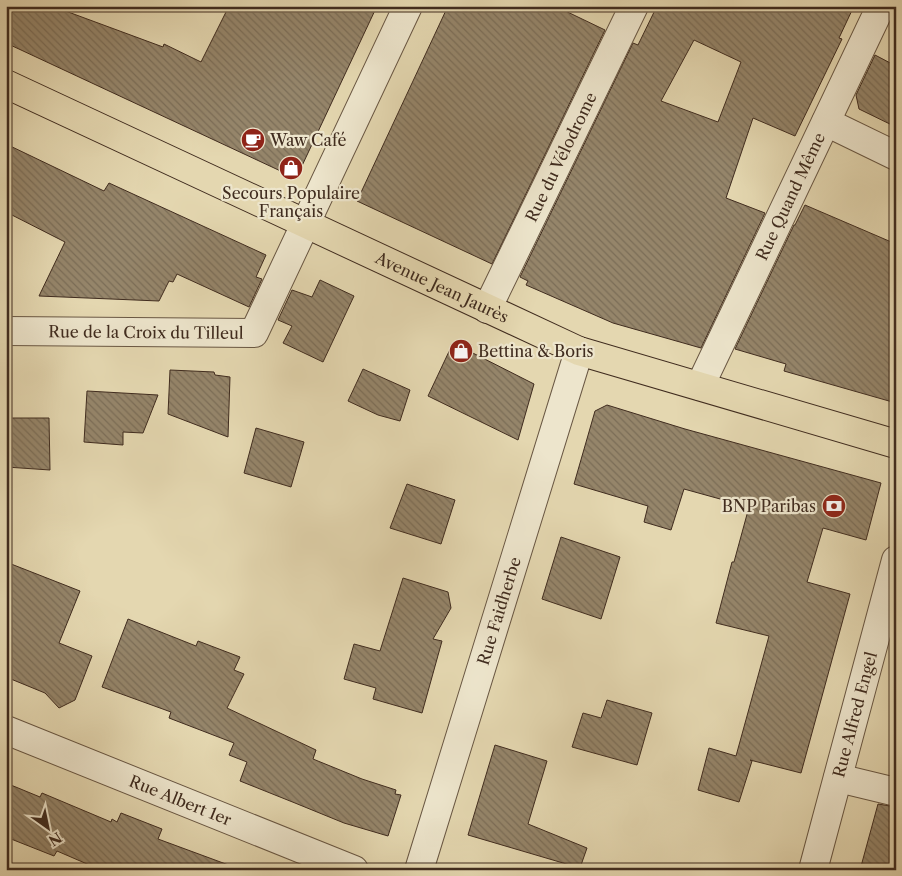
<svg xmlns="http://www.w3.org/2000/svg" width="902" height="876" font-family="'Libre Caslon Text',serif">
<style>
.building{fill:url(#building-back-hatch);stroke:#402c1f;fill-rule:evenodd}
.lines{fill:none;stroke-linecap:round;stroke-linejoin:round}
.minor-casing{stroke:#695743;stroke-width:30}
.major-casing{stroke:#402c1f;stroke-width:30}
.minor{stroke:#ede5cc;stroke-width:28}
.major{stroke:#e4d7b0;stroke-width:28}
.labels{text-anchor:middle;dominant-baseline:central;stroke-width:4.5;stroke-linejoin:round;paint-order:stroke}
.poi-label{font-size:16px;fill:#402c1f;stroke:#ede5cc;text-anchor:start}
.street-label{font-size:16px;fill:#402c1f;stroke:#ede5cc}
</style>
<defs>
<pattern id="building-back-hatch" width="6" height="6" patternUnits="userSpaceOnUse" patternTransform="scale(1.25)"><rect width="6" height="6" fill="#95856a"/><path d="M-1 5l2 2M0 0l6 6M5-1l2 2" fill="none" stroke="#7b6d57"/></pattern>
</defs>
<rect width="100%" height="100%" fill="#e4d7b0"/>
<filter id="stains"><feTurbulence type="fractalNoise" baseFrequency=".004" numOctaves="4"/><feColorMatrix values="0 0 0 0 .2 0 0 0 0 .09 0 0 0 0 .02 0 0 0 .5 -.17"/></filter>
<radialGradient id="worn" r=".72"><stop offset=".6" stop-color="#630" stop-opacity="0"/><stop offset="1" stop-color="#630" stop-opacity=".3"/></radialGradient>
<g class="building">
<polygon points="6,6 52,6 163,47 164,44 201,62 229,6 377,6 300,170 287,174 6,43"/>
<polygon points="448,6 555,6 605,30 492,264 357,201"/>
<path d="M657,6H854L839,38L842,39L795,136L753,118L726,198L765,213L701,348L613,323L526,285L528,281L520,277L633,43L638,45ZM694,40L741,62L718,122L661,101Z"/>
<polygon points="875,55 896,66 896,127 859,109 856,95"/>
<polygon points="6,144 104,191 109,183 266,255 256,277 262,279 249,307 177,274 173,282 169,281 159,301 39,296 65,242 6,212"/>
<polygon points="805,205 896,244 896,403 784,371 786,364 735,349 794,225 795,225"/>
<polygon points="320,280 354,296 323,362 283,343 292,326 278,320 292,290 312,297"/>
<polygon points="453,343 534,384 518,440 428,396"/>
<polygon points="363,369 410,390 400,421 378,415 348,401"/>
<polygon points="170,370 214,372 215,375 230,377 228,437 168,414"/>
<polygon points="87,391 158,395 143,433 123,432 123,445 84,442"/>
<polygon points="607,405 685,429 881,483 866,540 823,528 807,582 850,594 801,773 750,760 752,761 739,802 698,790 709,748 736,756 769,636 716,623 732,562 734,562 749,507 684,489 671,530 644,522 648,506 574,484 595,411"/>
<polygon points="6,418 49,418 50,470 6,467"/>
<polygon points="256,428 304,442 291,487 244,473"/>
<polygon points="407,484 455,500 441,544 390,528"/>
<polygon points="561,537 620,557 601,619 542,599"/>
<polygon points="6,562 80,591 59,643 92,656 75,700 59,708 45,693 6,677"/>
<polygon points="403,578 448,592 451,608 433,639 442,641 422,713 373,699 376,688 344,679 354,644 380,651"/>
<polygon points="128,619 196,646 198,641 240,657 234,670 244,674 227,708 316,750 313,759 362,779 396,790 395,794 401,795 388,836 344,823 295,803 240,781 247,762 229,755 234,743 169,718 171,712 102,687"/>
<polygon points="607,700 652,713 637,765 572,747 583,713 601,718"/>
<polygon points="495,745 547,761 528,824 587,848 580,868 468,835"/>
<polygon points="6,783 40,797 42,793 111,822 112,819 117,822 121,813 162,829 158,839 234,867 233,870 101,870 57,851 54,856 6,837"/>
<polygon points="878,804 896,807 896,870 860,870"/>
</g>
<g class="lines">
<g class="minor-casing">
<g id="minor">
<polyline points="826,122 896,156"/>
<path id="s1" d="M487,309L634,6"/>
<path id="s2" d="M6,331L254,333L408,6"/>
<path id="s3" d="M700,386L881,6"/>
<path id="s4" d="M6,730L354,870"/>
<polyline points="838,778 896,792"/>
<path id="s5" d="M419,870L579,351"/>
<path id="s6" d="M813,870L896,560"/>
</g>
</g>
<g class="major-casing">
<g id="major">
<path id="s7" d="M6,84L579,351L896,444"/>
</g>
</g>
<use href="#minor" class="minor"/>
<use href="#major" class="major"/>
</g>
<defs>
<g id="cafe-disc" transform="scale(1.25)"><circle r="9.5" fill="#8f2418" stroke="#ede5cc"/><path d="M-5.5-4.5H6V0H3Q3 3.5 0 3.5H-2.5Q-5.5 3.5-5.5 0ZM3-3.2v2h1.7v-2ZM-6 4.5H4V6H-6Z" fill="#fff"/></g>
<g id="shop-disc" transform="scale(1.25)"><circle r="9.5" fill="#8f2418" stroke="#ede5cc"/><path d="M-5-2.5h2.3a2.7 3.5 0 0 1 5.4 0H5L5.5 6h-11ZM-1.5-2.5h3a1.5 2.3 0 0 0-3 0Z" fill="#fff"/></g>
<g id="bank-disc" transform="scale(1.25)"><circle r="9.5" fill="#8f2418" stroke="#ede5cc"/><path d="M-6-4H6V4H-6ZM0-2.3a2.3 2.3 0 1 0 0 4.6a2.3 2.3 0 1 0 0-4.6Z" fill="#fff"/></g>
</defs>
<g fill-rule="evenodd">
<use href="#cafe-disc" x="253" y="140"/>
<use href="#shop-disc" x="291" y="168"/>
<use href="#shop-disc" x="461" y="351"/>
<use href="#bank-disc" x="834" y="506"/>
</g>
<g class="labels">
<g class="poi-label">
<text x="270" y="140">Waw Café</text>
<text x="291" y="193" text-anchor="middle">Secours Populaire<tspan x="291" dy="18">Français</tspan></text>
<text x="478" y="351">Bettina &amp; Boris</text>
<text x="816" y="506" text-anchor="end">BNP Paribas</text>
</g>
<g class="street-label">
<text stroke="none"><textPath href="#s1" startOffset="169">Rue du Vélodrome</textPath></text>
<text stroke="none"><textPath href="#s3" startOffset="210">Rue Quand Même</textPath></text>
<text stroke="none"><textPath href="#s7" startOffset="481">Avenue Jean Jaurès</textPath></text>
<text stroke="none"><textPath href="#s2" startOffset="140">Rue de la Croix du Tilleul</textPath></text>
<text stroke="none"><textPath href="#s5" startOffset="271">Rue Faidherbe</textPath></text>
<text stroke="none"><textPath href="#s6" startOffset="161">Rue Alfred Engel</textPath></text>
<text stroke="none"><textPath href="#s4" startOffset="188">Rue Albert 1er</textPath></text>
</g>
</g>
<rect width="902" height="876" fill="none" stroke="#e4d7b0" stroke-width="25"/>
<rect x="8" y="8" width="887" height="861" fill="none" stroke="#402c1f" stroke-width="2.5"/>
<rect x="12" y="12" width="877" height="851" fill="none" stroke="#402c1f"/>
<g transform="translate(48 828) rotate(147)" stroke="#ede5cc" stroke-width="4" paint-order="stroke">
<path d="M0-4L9 19L0 12L-9 19Z" fill="#402c1f"/>
<text y="-8" font-size="14" font-weight="bold" text-anchor="middle" fill="#402c1f">N</text>
</g>
<rect width="100%" height="100%" filter="url(#stains)"/>
<rect width="100%" height="100%" fill="url(#worn)"/>
</svg>
